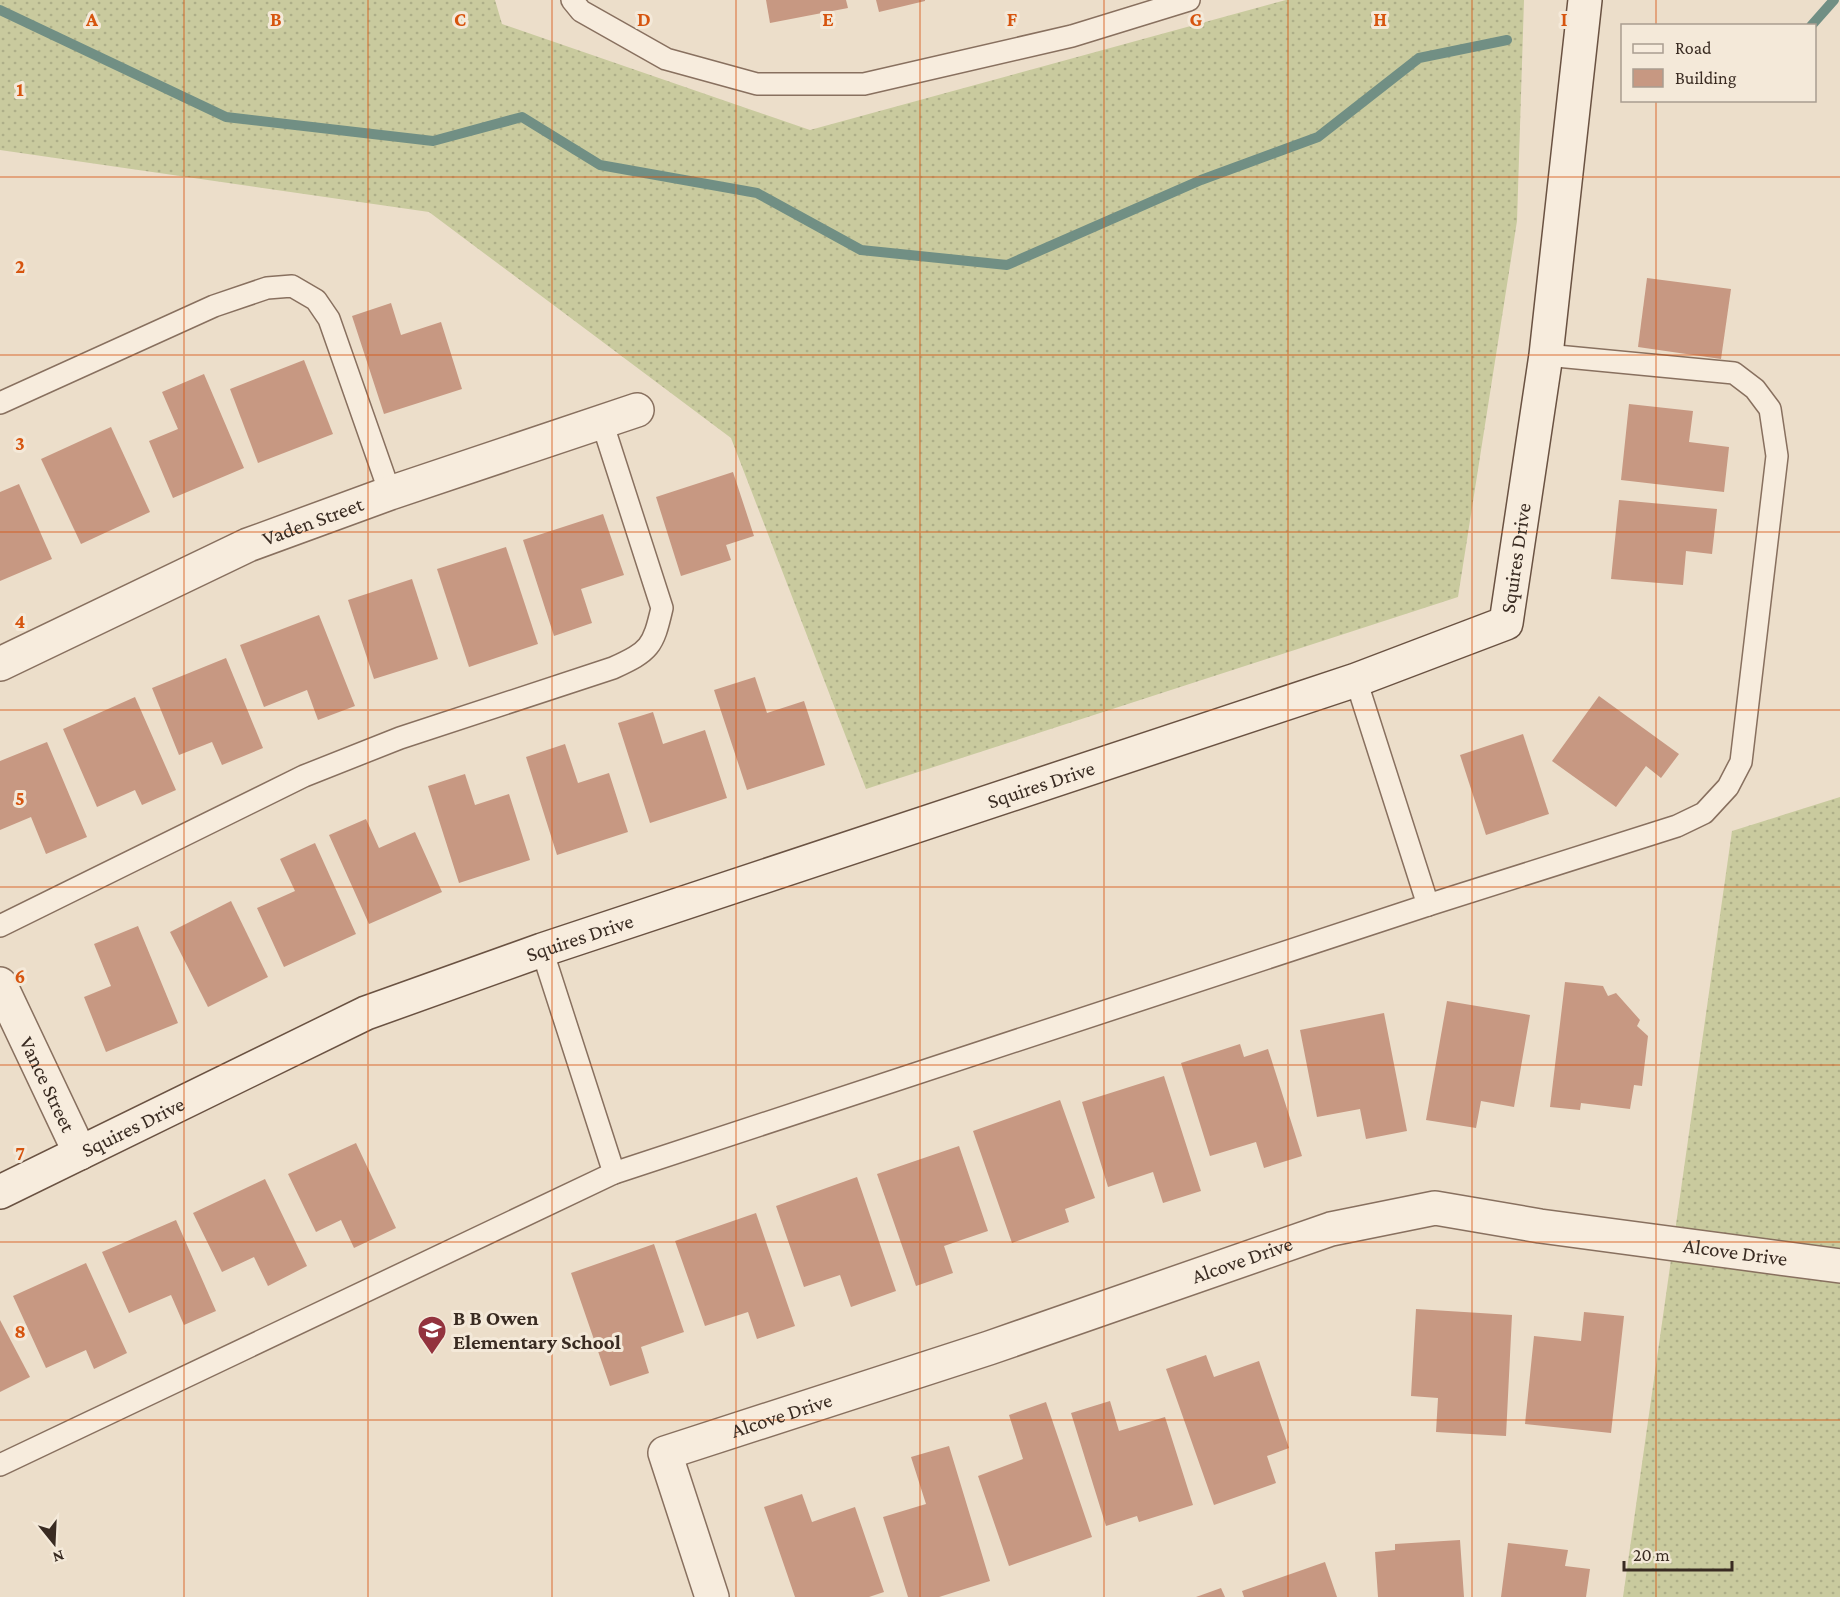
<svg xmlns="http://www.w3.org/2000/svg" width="1840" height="1597" font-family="'Crimson Pro',serif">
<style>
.grass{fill:url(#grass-dots)}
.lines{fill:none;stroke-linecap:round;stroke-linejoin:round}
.stream{stroke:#718f84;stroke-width:10}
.building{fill:#c79882}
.lane-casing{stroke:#88705f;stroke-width:24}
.street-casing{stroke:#88705f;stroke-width:36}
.secondary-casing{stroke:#6a5242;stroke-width:36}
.lane{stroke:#f7ecdd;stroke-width:21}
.street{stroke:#f7ecdd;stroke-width:33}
.secondary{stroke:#f7ecdd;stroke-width:33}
.grid{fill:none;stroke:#d6540e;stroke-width:1.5;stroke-opacity:0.55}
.labels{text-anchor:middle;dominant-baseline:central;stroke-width:6;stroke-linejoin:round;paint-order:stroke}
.street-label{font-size:21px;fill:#392b22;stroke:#f4e9d9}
.poi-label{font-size:21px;font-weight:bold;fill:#392b22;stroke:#f4e9d9;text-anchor:start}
.grid-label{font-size:20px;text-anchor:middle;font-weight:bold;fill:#d6540e;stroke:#f4e9d9;stroke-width:6;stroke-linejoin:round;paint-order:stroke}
</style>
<defs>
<pattern id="grass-dots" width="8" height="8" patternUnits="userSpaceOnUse" patternTransform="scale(1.5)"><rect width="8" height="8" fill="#c9ca9e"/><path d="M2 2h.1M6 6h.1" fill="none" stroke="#adae88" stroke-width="1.8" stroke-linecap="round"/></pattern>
</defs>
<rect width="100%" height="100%" fill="#ecdeca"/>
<g class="grass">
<polygon points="0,0 495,0 502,24 810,130 1286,0 1524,0 1517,221 1458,597 866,789 731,438 429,212 0,150"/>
<polygon points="1840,797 1840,1597 1623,1597 1732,831"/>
</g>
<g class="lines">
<g class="stream">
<polyline points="0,10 226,117 433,141 522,117 600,165 757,193 861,250 1007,265 1201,180 1318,137 1419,58 1507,40"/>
<polyline points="1811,26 1834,0"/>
</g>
</g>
<g class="building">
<polygon points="766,0 846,0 848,8 770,23"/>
<polygon points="876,0 925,0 925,1 879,12"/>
<polygon points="1647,278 1731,289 1721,359 1638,347"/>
<polygon points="391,303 401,335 441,322 462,389 384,414 352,316"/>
<polygon points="304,360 333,434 258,463 230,389"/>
<polygon points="204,374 244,468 173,498 149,441 178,429 162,392"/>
<polygon points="1629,404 1693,411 1689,442 1729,447 1724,492 1621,480"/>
<polygon points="111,427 150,512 81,544 41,459"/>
<polygon points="733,472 754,536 726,545 731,560 681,576 656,497"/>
<polygon points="19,484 52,559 0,581 0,492"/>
<polygon points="1619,500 1717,509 1712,554 1686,551 1683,585 1611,579"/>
<polygon points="603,514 624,575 581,589 592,623 554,636 523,540"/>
<polygon points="506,547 538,644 469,667 437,569"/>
<polygon points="412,579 438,659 374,679 348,600"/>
<polygon points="319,615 355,706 318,720 307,690 264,707 240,645"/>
<polygon points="226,658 263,748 222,765 212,742 179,755 152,688"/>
<polygon points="755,677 767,713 804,701 825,765 747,790 714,690"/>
<polygon points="1599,696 1679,754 1661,778 1646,766 1616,807 1552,761"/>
<polygon points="135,697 176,790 142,805 135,790 97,807 63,729"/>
<polygon points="653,712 663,744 705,730 727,798 650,823 618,723"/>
<polygon points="1523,734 1549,814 1486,835 1460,755"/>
<polygon points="47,742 87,837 46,854 31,817 0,830 0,761"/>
<polygon points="565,744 578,783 609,773 628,832 557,855 526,757"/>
<polygon points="465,774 475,805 509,794 530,860 459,883 428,786"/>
<polygon points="366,819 379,848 415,832 442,892 369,924 329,835"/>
<polygon points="315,843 356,934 284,967 257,908 295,891 280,859"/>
<polygon points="231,901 268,977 208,1007 170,932"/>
<polygon points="138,926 178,1023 106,1052 84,997 111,986 94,944"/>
<polygon points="1565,982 1603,986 1608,996 1616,993 1640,1020 1637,1026 1648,1036 1642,1086 1634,1085 1630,1109 1581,1103 1580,1110 1550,1107"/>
<polygon points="1447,1001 1530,1015 1514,1107 1481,1101 1476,1128 1426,1120"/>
<polygon points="1384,1013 1407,1131 1366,1139 1360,1109 1317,1117 1300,1030"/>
<polygon points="1240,1044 1244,1057 1268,1049 1302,1156 1264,1168 1256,1142 1210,1156 1181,1063"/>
<polygon points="1164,1076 1201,1191 1163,1203 1153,1172 1108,1187 1082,1102"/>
<polygon points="1060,1100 1095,1198 1065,1209 1069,1222 1012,1243 973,1131"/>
<polygon points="356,1143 396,1228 354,1248 341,1220 316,1232 288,1174"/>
<polygon points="959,1146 988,1231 944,1246 953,1273 916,1286 877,1174"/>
<polygon points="857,1177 896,1291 851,1307 840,1275 804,1287 776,1206"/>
<polygon points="265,1179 307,1266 268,1286 254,1257 222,1272 193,1213"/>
<polygon points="756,1213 795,1326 757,1339 748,1312 705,1326 675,1241"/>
<polygon points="176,1220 216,1311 184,1325 171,1295 129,1313 102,1252"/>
<polygon points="654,1244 684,1332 641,1347 649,1373 610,1386 571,1273"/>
<polygon points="86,1263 127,1353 94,1369 86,1350 46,1368 13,1296"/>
<polygon points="1416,1309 1512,1315 1506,1436 1436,1432 1438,1398 1411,1396"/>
<polygon points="1584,1312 1624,1316 1611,1433 1525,1424 1534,1336 1581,1341"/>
<polygon points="0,1320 30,1377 0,1392"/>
<polygon points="1206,1355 1214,1377 1259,1361 1289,1448 1267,1456 1276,1483 1214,1505 1166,1369"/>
<polygon points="1110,1401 1119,1431 1165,1417 1193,1505 1139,1522 1137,1516 1106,1526 1071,1413"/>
<polygon points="1046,1402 1092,1537 1009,1566 978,1476 1023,1459 1009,1415"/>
<polygon points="949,1446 990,1581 939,1597 908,1597 883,1517 926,1504 911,1457"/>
<polygon points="802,1494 812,1522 855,1507 884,1592 869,1597 795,1597 764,1507"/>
<polygon points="1460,1540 1464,1597 1378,1597 1375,1552 1395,1550 1395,1544"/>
<polygon points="1508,1543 1568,1550 1565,1566 1590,1569 1586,1597 1501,1597"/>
<polygon points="1325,1562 1337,1597 1244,1597 1242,1591"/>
<polygon points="1221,1588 1225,1597 1196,1597"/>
</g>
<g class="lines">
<g class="lane-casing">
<g id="lane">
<polyline points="572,0 581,11 666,59 757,84 864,84 1072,36 1189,0"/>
<polyline points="0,403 214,306 267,288 292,286 316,300 329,319 390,493"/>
<polyline points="1356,680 1428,905"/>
<path d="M0,926L304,776L400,738L613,668C650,651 653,647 662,608L602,422"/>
<polyline points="542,950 614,1173"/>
<polyline points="0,1465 614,1173 1428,905 1677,826 1704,813 1728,787 1741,762 1777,456 1770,409 1755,389 1734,373 1546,355"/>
</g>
</g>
<g class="street-casing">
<g id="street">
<path id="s1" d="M0,664L248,545L390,493L637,410"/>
<path id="s2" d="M0,984L80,1153"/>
<path id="s3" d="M712,1597L665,1453L989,1348L1331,1229L1435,1208L1540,1226L1840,1266"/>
</g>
</g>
<g class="secondary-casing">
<g id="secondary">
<path id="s4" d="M0,1192L366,1013L542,950L1356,680L1506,623L1546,355L1585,0"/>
</g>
</g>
<use href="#lane" class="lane"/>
<use href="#street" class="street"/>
<use href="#secondary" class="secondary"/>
</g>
<path class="grid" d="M184,0V1597M368,0V1597M552,0V1597M736,0V1597M920,0V1597M1104,0V1597M1288,0V1597M1472,0V1597M1656,0V26M1656,100V1597M0,177H1840M0,355H1840M0,532H1840M0,710H1840M0,887H1840M0,1065H1840M0,1242H1840M0,1420H1840"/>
<defs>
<g id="school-pin" transform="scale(1.5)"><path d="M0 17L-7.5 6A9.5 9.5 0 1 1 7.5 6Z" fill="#93333e" stroke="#f4e9d9"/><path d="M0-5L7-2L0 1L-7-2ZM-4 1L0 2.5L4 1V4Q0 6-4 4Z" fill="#fff"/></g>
</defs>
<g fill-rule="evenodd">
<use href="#school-pin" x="432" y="1330"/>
</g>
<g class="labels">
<g class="street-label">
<text stroke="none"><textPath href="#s1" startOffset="344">Vaden Street</textPath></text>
<text stroke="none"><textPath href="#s4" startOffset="1678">Squires Drive</textPath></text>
<text stroke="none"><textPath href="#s4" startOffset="1120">Squires Drive</textPath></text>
<text stroke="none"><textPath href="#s4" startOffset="634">Squires Drive</textPath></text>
<text stroke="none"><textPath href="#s2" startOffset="111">Vance Street</textPath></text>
<text stroke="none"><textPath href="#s4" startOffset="148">Squires Drive</textPath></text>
<text stroke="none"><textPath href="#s3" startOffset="1264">Alcove Drive</textPath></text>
<text stroke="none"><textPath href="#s3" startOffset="760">Alcove Drive</textPath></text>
<text stroke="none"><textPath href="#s3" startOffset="274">Alcove Drive</textPath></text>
</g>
<g class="poi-label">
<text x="453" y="1318">B B Owen<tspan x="453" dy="24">Elementary School</tspan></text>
</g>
</g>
<g class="grid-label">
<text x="92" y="26">A</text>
<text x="276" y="26">B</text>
<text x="460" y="26">C</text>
<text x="644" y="26">D</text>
<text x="828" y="26">E</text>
<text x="1012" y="26">F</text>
<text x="1196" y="26">G</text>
<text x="1380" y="26">H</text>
<text x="1564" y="26">I</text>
<text x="20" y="96">1</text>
<text x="20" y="273">2</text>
<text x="20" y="450">3</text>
<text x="20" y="628">4</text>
<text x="20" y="805">5</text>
<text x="20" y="983">6</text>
<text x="20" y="1160">7</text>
<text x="20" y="1338">8</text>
</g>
<rect x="1621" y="24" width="195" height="78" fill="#f4e9d9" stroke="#a99d90" stroke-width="1.5"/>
<rect x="1633" y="44" width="30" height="9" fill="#f7ecdd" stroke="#a99d90" stroke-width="1.5"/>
<text x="1675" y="54" font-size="18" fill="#392b22">Road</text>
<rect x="1633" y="69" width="30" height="18" fill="#c79882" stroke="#a99d90" stroke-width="1.5"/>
<text x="1675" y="84" font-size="18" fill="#392b22">Building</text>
<g transform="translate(54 1543) rotate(162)" stroke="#f4e9d9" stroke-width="4.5" paint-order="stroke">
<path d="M0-4.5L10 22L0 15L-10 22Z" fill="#392b22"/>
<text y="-9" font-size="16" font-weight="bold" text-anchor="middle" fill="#392b22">N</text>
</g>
<path d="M1624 1561v9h108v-9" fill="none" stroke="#392b22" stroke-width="3"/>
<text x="1633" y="1561" font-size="18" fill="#392b22" stroke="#f4e9d9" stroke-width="4.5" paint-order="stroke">20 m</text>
</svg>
